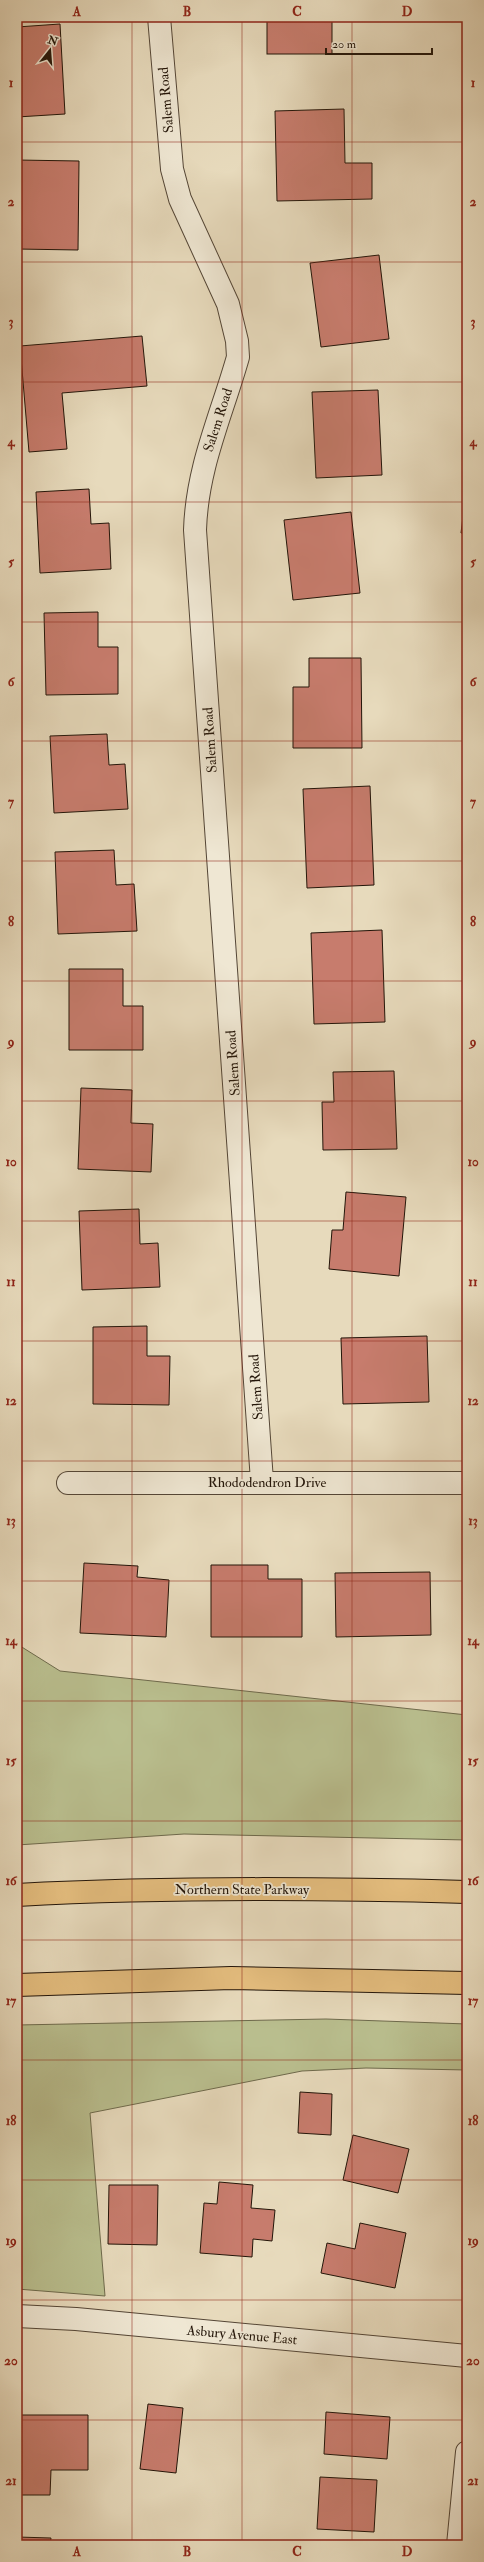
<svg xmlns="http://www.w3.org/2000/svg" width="484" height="2562" font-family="'IM FELL Double Pica',serif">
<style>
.green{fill:#b9be8e;stroke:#6e6a4c}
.building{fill:#c77c6d;stroke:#231509}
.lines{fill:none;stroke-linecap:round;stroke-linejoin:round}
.minor-casing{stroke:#544636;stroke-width:24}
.highway-casing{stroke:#231509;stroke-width:24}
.minor{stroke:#efe7d3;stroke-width:22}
.highway{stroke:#e4bd7e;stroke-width:22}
.grid{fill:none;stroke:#8f2418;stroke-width:1;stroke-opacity:0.55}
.labels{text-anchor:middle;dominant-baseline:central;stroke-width:3.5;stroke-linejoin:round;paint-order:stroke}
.street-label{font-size:14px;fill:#231509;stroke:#efe7d3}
.neatline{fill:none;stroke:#8f2418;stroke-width:1.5}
.grid-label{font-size:13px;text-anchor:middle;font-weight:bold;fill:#8f2418}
</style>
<rect width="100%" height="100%" fill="#e7dabc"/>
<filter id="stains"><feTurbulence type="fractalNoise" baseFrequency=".005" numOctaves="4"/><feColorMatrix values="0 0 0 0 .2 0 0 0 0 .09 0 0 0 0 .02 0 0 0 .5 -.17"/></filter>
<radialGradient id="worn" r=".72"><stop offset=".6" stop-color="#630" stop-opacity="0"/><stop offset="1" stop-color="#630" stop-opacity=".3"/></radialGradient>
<g class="green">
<polygon points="17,1644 60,1671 467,1715 467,1840 184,1834 17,1845"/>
<polygon points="326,2019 467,2024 467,2070 366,2068 302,2071 90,2113 105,2296 17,2289 17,2025"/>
</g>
<g class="building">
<rect x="267" y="17" width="65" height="37"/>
<polygon points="60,24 65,114 17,117 17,27"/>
<polygon points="344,109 345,163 372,163 372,199 277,201 275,111"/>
<polygon points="17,160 79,161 78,250 17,249"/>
<polygon points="467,168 467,265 463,265"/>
<polygon points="379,255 389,339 321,347 310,263"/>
<polygon points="142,336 147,386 62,393 67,449 29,452 20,346"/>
<polygon points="378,390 382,475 316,478 312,392"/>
<polygon points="467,484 467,533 461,533"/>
<polygon points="89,489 91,524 109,523 111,569 40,573 36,492"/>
<polygon points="351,512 360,593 293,600 284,520"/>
<polygon points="98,612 98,647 118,647 118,694 46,695 44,613"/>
<polygon points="467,618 467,672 465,672"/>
<polygon points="309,658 361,658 362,748 293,748 293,687 309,687"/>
<polygon points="465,721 467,721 467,793"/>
<polygon points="107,734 109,765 125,764 128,809 54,813 50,736"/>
<polygon points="370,786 374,885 307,888 303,789"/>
<polygon points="114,850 116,885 134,884 137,931 58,934 55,852"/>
<polygon points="382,930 385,1022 314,1024 311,933"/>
<polygon points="69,969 123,969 123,1006 143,1006 143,1050 69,1050"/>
<polygon points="394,1071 397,1149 323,1150 322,1102 334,1102 333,1072"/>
<polygon points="81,1088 132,1090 131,1123 153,1124 151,1172 78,1169"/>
<polygon points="346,1192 406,1197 399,1276 329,1269 332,1230 343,1230"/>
<polygon points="139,1209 140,1244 158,1243 160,1287 82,1290 79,1211"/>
<polygon points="147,1326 147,1356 170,1356 169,1405 93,1404 93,1327"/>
<polygon points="427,1336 429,1402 343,1404 341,1338"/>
<polygon points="84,1563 138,1566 137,1577 169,1580 166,1637 80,1633"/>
<polygon points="211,1565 268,1565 268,1579 302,1579 302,1637 211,1637"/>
<polygon points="430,1572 431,1635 336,1637 335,1573"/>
<polygon points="300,2092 332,2094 331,2135 298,2133"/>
<polygon points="353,2135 409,2149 398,2193 343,2180"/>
<polygon points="219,2182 253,2185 251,2208 275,2210 272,2241 253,2239 252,2257 200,2253 204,2203 217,2204"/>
<polygon points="109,2185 158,2185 157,2245 108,2244"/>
<polygon points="360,2223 406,2233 395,2288 321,2273 327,2243 355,2249"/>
<polygon points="148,2404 183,2408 176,2473 140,2469"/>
<polygon points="326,2412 390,2417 387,2459 324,2454"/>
<polygon points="17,2415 88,2415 88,2470 51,2470 50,2495 17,2495"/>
<polygon points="320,2477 377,2480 374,2532 317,2529"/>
<polygon points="17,2537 51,2538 50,2545 17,2545"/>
</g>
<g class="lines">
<g class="minor-casing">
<g id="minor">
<path d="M159,17L172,169L180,199L228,304L237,341L238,357C221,417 197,467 195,530L262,1481"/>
<polyline points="68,1483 467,1483"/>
<polyline points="17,2316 76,2319 467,2356"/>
<polyline points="458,2545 467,2452"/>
</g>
</g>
<g class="highway-casing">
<g id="highway">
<path d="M17,1895C167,1887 317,1888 467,1892"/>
<polyline points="17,1985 231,1978 467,1983"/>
</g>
</g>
<use href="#minor" class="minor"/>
<use href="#highway" class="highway"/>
</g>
<path class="grid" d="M132,17V2545M242,17V2545M352,17V2545M17,142H467M17,262H467M17,382H467M17,502H467M17,622H467M17,741H467M17,861H467M17,981H467M17,1101H467M17,1221H467M17,1341H467M17,1461H467M17,1581H467M17,1701H467M17,1821H467M17,1940H467M17,2060H467M17,2180H467M17,2300H467M17,2420H467"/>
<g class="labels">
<g class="street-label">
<text transform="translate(166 100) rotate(-95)">Salem Road</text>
<text transform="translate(218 420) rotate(-72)">Salem Road</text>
<text transform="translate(210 740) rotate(-94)">Salem Road</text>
<text transform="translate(233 1063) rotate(-94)">Salem Road</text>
<text transform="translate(256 1387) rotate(-94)">Salem Road</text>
<text x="267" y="1482">Rhododendron Drive</text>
<text x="242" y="1889">Northern State Parkway</text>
<text transform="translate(242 2335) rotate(5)">Asbury Avenue East</text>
</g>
</g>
<rect width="484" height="2562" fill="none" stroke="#e7dabc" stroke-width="44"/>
<g transform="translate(50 50) rotate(17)" stroke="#efe7d3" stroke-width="3" paint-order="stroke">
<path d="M0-3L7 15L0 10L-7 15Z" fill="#231509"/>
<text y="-6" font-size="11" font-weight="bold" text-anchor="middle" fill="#231509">N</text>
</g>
<path d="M326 48v6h106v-6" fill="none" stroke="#231509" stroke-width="2"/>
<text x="332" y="48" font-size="12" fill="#231509" stroke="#efe7d3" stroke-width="3" paint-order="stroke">20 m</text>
<rect x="22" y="22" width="440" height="2518" class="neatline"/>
<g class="grid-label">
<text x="77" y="16">A</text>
<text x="187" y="16">B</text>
<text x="297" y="16">C</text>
<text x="407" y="16">D</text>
<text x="11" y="87">1</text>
<text x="473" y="87">1</text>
<text x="11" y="206">2</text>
<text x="473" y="206">2</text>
<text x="11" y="326">3</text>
<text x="473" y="326">3</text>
<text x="11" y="446">4</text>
<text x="473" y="446">4</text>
<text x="11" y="566">5</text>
<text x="473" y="566">5</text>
<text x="11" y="686">6</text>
<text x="473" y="686">6</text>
<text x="11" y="806">7</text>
<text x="473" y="806">7</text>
<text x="11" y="926">8</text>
<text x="473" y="926">8</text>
<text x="11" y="1046">9</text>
<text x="473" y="1046">9</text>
<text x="11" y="1166">10</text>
<text x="473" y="1166">10</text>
<text x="11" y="1286">11</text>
<text x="473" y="1286">11</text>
<text x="11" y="1405">12</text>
<text x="473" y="1405">12</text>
<text x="11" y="1525">13</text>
<text x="473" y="1525">13</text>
<text x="11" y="1645">14</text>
<text x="473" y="1645">14</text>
<text x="11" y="1765">15</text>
<text x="473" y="1765">15</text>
<text x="11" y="1885">16</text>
<text x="473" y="1885">16</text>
<text x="11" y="2005">17</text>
<text x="473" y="2005">17</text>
<text x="11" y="2125">18</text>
<text x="473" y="2125">18</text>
<text x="11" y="2245">19</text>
<text x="473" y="2245">19</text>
<text x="11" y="2365">20</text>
<text x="473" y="2365">20</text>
<text x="11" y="2485">21</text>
<text x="473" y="2485">21</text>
<text x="77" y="2556">A</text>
<text x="187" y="2556">B</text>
<text x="297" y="2556">C</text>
<text x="407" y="2556">D</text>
</g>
<rect width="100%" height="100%" filter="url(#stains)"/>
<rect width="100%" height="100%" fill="url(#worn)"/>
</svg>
